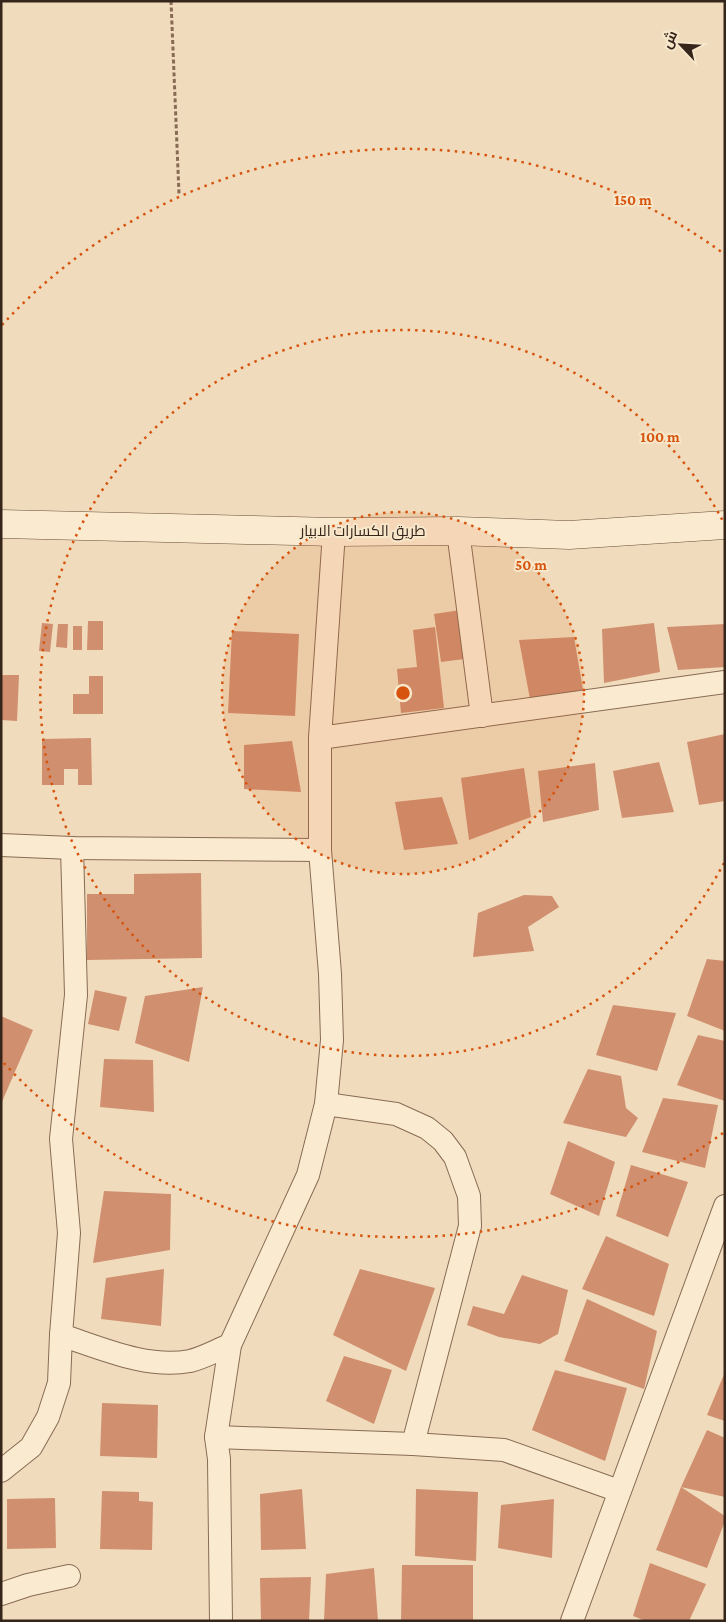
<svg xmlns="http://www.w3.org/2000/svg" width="726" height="1622" font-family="'Crimson Pro',Cairo,serif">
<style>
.building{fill:#d08f6f}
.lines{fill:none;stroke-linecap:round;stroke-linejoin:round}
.street-casing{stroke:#886b55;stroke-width:24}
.secondary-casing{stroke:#694d38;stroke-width:29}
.path{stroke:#886b55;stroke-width:3;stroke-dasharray:4 2.5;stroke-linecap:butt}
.street{stroke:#faeacf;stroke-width:22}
.secondary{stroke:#faeacf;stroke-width:28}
.ring{fill:none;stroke:#d6540d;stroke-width:2.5;stroke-dasharray:2.5 5}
.labels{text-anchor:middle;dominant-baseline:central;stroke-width:4;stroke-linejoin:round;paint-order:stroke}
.street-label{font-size:15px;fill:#36251a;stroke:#f7e7cb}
.centre{fill:#d6540d;stroke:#f7e7cb;stroke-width:2.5}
.ring-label{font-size:15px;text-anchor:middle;font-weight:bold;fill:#d6540d;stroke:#f7e7cb;stroke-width:4;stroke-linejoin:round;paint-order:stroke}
</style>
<rect width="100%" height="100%" fill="#f0dcbc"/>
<g class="building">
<polygon points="467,609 472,658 441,662 434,614"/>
<polygon points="88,621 103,621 103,650 87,650"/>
<polygon points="42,623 53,624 50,652 39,651"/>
<polygon points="654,623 660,672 604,683 602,629"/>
<polygon points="58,624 68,624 67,648 56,647"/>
<polygon points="725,624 725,667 678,670 667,627"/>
<rect x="73" y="626" width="9" height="24"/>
<polygon points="435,627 444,708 401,713 397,669 417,667 413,630"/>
<polygon points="232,631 299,634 295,716 228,713"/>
<polygon points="574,637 583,690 530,699 519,640"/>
<polygon points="1,675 19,675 17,721 1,720"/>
<polygon points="89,676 103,676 103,714 73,714 73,694 89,694"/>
<polygon points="725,734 725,801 699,805 687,742"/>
<polygon points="91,738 92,785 78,785 78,769 64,769 64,785 42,785 42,739"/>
<polygon points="292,741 301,792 244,789 244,745"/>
<polygon points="659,762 674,812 622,818 613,771"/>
<polygon points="595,763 599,810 543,822 538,771"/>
<polygon points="524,768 531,817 469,840 461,778"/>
<polygon points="442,797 458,844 404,850 395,802"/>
<polygon points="201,873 202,958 87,960 87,894 134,894 134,874"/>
<polygon points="524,895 552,896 559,907 528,927 534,951 473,957 478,913"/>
<polygon points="707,959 725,961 725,1031 687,1016"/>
<polygon points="203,987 189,1062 135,1043 145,996"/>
<polygon points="95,990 127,997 119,1031 88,1024"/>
<polygon points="613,1005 676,1013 657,1071 596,1055"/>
<polygon points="1,1016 33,1030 1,1104"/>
<polygon points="698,1035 725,1041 725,1101 677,1085"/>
<polygon points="104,1059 153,1060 154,1112 100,1107"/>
<polygon points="588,1069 621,1076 626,1108 638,1118 626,1137 563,1123"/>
<polygon points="663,1098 718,1105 705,1168 642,1152"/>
<polygon points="568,1141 615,1162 599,1216 550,1194"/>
<polygon points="631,1165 688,1182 668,1237 616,1216"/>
<polygon points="104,1191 171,1194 170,1250 93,1263"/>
<polygon points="606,1236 669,1264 654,1316 582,1289"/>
<polygon points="164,1269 161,1326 101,1319 106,1278"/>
<polygon points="360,1269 435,1288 406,1371 333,1335"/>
<polygon points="522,1275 568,1290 558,1334 540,1344 499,1337 467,1325 473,1306 504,1314"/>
<polygon points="587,1299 657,1331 644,1389 564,1361"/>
<polygon points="344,1356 392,1370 374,1424 326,1401"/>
<polygon points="555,1370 627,1388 605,1461 532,1430"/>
<polygon points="725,1372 725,1421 707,1415"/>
<polygon points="102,1403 158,1405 157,1458 100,1456"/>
<polygon points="707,1430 725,1438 725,1497 681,1487 725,1516 725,1521 707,1568 656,1550 681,1487"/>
<polygon points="302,1489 306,1549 261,1550 260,1494"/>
<polygon points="416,1489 478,1492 476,1561 415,1556"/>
<polygon points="102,1491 139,1492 139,1501 153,1502 152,1550 100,1549"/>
<polygon points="55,1498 56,1548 7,1549 7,1499"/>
<polygon points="554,1499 552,1558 498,1548 501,1505"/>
<polygon points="650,1563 706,1584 689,1621 646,1621 633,1616"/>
<polygon points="402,1565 473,1565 473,1621 401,1621"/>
<polygon points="374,1568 378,1621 324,1621 326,1574"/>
<polygon points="311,1577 309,1621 261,1621 260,1578"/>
</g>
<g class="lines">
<g class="street-casing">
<g id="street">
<polyline points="458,531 482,716"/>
<polyline points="320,738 725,682"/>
<polyline points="1,845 72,848 320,850"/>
<polyline points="326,1104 396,1114 427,1128 443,1141 455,1157 469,1196 470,1226 413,1444"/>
<path d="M61,1335C101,1348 147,1369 190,1361C203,1358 217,1350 230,1345"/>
<polyline points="216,1437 413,1444 504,1450 619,1491"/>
<polyline points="1,1471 31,1447 48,1417 59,1383 61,1335 69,1233 61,1139 76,995 72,848"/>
<polyline points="1,1594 28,1585 69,1576"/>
<polyline points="221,1621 219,1459 216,1437 230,1345 308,1175 326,1104 332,1040 330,974 320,850 320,738 334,532"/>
<polyline points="572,1621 725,1206"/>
</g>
</g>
<g class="secondary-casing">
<polyline id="secondary" points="1,524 334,532 458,531 569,535 725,525"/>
</g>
<polyline class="path" points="171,1 179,194"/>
<use href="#street" class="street"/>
<use href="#secondary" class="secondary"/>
</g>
<circle cx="403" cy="693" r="181" fill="#d6540d" fill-opacity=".12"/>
<g class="ring">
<circle cx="403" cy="693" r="181"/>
<path d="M724 863A363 363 0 1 1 724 523"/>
<path d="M723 1133A544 544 0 0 1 2 1061M2 325A544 544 0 0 1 723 253"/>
</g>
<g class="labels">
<g class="street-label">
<text x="363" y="531">طريق الكسارات الابيار</text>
</g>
</g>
<circle cx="403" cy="693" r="8" class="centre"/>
<g class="ring-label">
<text x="633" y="205">150 m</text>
<text x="660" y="442">100 m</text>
<text x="531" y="570">50 m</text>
</g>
<rect width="726" height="1622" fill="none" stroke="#36251a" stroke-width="5"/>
<g transform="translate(681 45) rotate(295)" stroke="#f7e7cb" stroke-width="4" paint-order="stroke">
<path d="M0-4L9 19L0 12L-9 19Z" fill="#36251a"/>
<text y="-8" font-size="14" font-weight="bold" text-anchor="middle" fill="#36251a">ش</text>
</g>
</svg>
